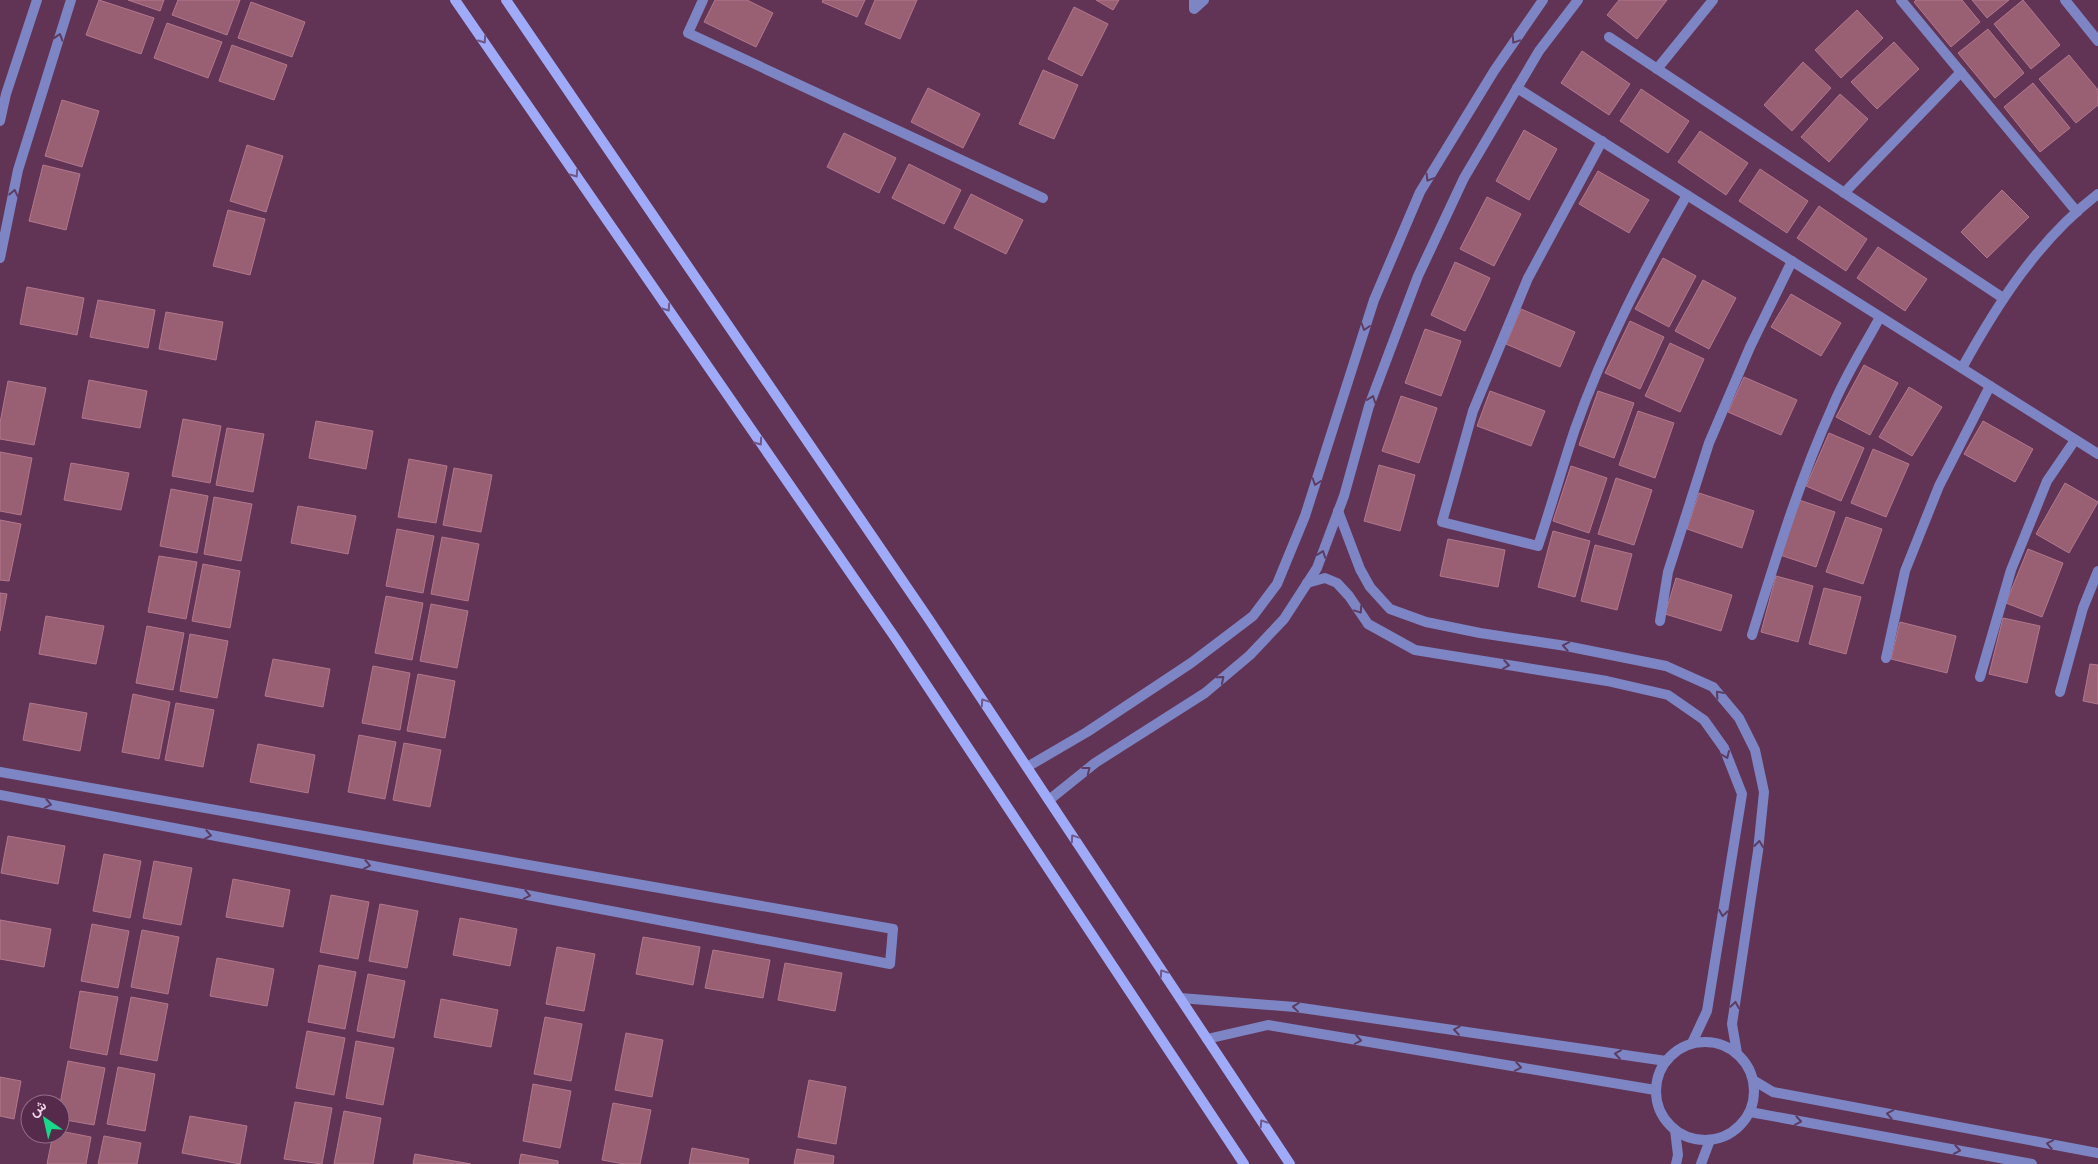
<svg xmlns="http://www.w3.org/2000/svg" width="2098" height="1164" font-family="Georgia,Vazirmatn,serif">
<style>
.building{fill:#996074;stroke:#b3778c}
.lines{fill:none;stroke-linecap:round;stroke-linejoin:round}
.minor{stroke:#7d85c4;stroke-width:10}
.secondary{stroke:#9faaf9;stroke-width:10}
.oneway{stroke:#5d3c62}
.oneway2{stroke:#6f5787}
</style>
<rect width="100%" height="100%" fill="#613455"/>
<g class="building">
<polygon points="99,0 154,18 141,54 86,35"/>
<polygon points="128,0 164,0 160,11"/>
<polygon points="178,0 240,0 227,35 172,15"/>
<polygon points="715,0 747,0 773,13 756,47 704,22"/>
<polygon points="823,0 865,0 857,17 822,2"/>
<polygon points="875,0 917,0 900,39 865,24"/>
<polygon points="1096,0 1119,0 1113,10"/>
<polygon points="1619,0 1667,0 1637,39 1607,15"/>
<polygon points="1916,0 1962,0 1980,22 1951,47 1914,2"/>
<polygon points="1972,0 2009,0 1987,18"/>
<polygon points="2023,0 2060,45 2031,69 1994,24"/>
<polygon points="251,2 305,22 292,57 238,38"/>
<polygon points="1074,7 1108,24 1082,76 1048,59"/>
<polygon points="1857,10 1883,38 1841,78 1815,50"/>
<polygon points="167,23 222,42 208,78 154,58"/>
<polygon points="1988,29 2024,73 1995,98 1958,53"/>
<polygon points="1894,42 1919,69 1877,109 1851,82"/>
<polygon points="232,45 287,65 274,100 219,81"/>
<polygon points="1582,51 1630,84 1609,115 1561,83"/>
<polygon points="2069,55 2098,90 2098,105 2076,123 2039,79"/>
<polygon points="1803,62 1831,88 1792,131 1764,105"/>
<polygon points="1043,70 1078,85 1054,139 1019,124"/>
<polygon points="2033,83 2070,128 2040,152 2004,107"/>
<polygon points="928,88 980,114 963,148 911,122"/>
<polygon points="1641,89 1689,121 1668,153 1620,121"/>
<polygon points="1840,94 1868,119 1829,162 1801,137"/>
<polygon points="62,100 99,111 82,167 45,156"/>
<polygon points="1524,130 1557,149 1529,200 1496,181"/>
<polygon points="1700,131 1748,163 1726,195 1678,162"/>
<polygon points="844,133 896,158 879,193 827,167"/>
<polygon points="247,145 283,156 266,212 230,201"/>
<polygon points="909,164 961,190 944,224 892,198"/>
<polygon points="43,165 80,174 66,230 29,221"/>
<polygon points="1760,169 1808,201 1787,233 1739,201"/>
<polygon points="1598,171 1649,200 1629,233 1579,204"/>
<polygon points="2002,190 2029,217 1987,258 1961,232"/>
<polygon points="971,194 1023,220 1006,254 954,228"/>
<polygon points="1487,197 1521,214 1494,266 1460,249"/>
<polygon points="1819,206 1867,239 1846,271 1797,238"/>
<polygon points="228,210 265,219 250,275 213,266"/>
<polygon points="1878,247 1927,279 1905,311 1857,278"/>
<polygon points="1663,258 1696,276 1669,327 1635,309"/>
<polygon points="1455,262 1490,278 1465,331 1431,315"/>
<polygon points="1703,280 1736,298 1709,349 1675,331"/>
<polygon points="27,287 84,298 77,335 20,324"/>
<polygon points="1791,294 1841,323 1821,356 1771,327"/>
<polygon points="98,300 155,310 148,348 90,337"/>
<polygon points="1521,309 1575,332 1560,367 1506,344"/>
<polygon points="166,312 223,322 216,360 159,349"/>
<polygon points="1630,321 1664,337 1640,389 1605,373"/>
<polygon points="1425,329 1461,341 1441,396 1405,383"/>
<polygon points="1670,343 1704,359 1680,412 1645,396"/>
<polygon points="1864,365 1898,383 1870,435 1836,417"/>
<polygon points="1744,377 1797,400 1781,435 1728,412"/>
<polygon points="89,380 147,391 140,428 82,418"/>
<polygon points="8,381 46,388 34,445 0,439 0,423"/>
<polygon points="1909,387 1942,407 1912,456 1879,437"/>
<polygon points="1490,391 1545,411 1531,446 1477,426"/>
<polygon points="1598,391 1634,403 1614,458 1579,445"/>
<polygon points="1401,396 1437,408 1419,463 1382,451"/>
<polygon points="1638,411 1674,423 1655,478 1619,465"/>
<polygon points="183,419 221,426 210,483 172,476"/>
<polygon points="316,421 373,431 366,469 309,458"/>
<polygon points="1983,421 2033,449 2015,482 1964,454"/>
<polygon points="227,428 264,434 253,492 216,485"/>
<polygon points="1829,433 1864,448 1841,501 1806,486"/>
<polygon points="1873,449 1909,464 1886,517 1851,503"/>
<polygon points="0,452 32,458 21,515 0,511"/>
<polygon points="409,459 447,466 436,523 398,517"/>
<polygon points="71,463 129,473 121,510 64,500"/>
<polygon points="1379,465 1415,475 1400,531 1364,521"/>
<polygon points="1571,466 1607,478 1589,533 1553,521"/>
<polygon points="454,468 492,475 481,532 443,525"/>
<polygon points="1616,478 1652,490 1634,545 1598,534"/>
<polygon points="2065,483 2098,502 2069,553 2036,534"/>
<polygon points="171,489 208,496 197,553 160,546"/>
<polygon points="1699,493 1754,511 1742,548 1687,529"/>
<polygon points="214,497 252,504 241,561 204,554"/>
<polygon points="1799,500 1835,512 1816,567 1780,555"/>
<polygon points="298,506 356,516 348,554 291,543"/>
<polygon points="1846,517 1882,529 1863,584 1826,572"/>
<polygon points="0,520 21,524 9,581 0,580"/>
<polygon points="397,529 434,536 423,593 386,586"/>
<polygon points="1553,531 1590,541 1575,597 1538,587"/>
<polygon points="442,537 479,544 468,601 431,594"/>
<polygon points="1448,539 1505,550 1498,587 1440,576"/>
<polygon points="1595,545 1632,554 1617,610 1581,601"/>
<polygon points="2028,549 2063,563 2042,617 2006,603"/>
<polygon points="159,556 197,562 186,619 148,612"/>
<polygon points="203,564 240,571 230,628 192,621"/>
<polygon points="1776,576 1813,586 1798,642 1761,632"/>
<polygon points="1676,578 1732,595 1721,631 1665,614"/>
<polygon points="1824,588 1861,597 1846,654 1809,644"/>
<polygon points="0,593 7,594 0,631"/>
<polygon points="386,596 423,603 412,660 375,653"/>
<polygon points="431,604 468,611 457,668 420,661"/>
<polygon points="46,616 104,626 96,664 39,654"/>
<polygon points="2003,618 2040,626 2027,683 1989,674"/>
<polygon points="1900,622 1956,636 1947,673 1891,659"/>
<polygon points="147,626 184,633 173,690 136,683"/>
<polygon points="190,634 228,641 217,698 180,691"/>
<polygon points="273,659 330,669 323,707 265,696"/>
<polygon points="2090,664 2098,665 2098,704 2083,701"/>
<polygon points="373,666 410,673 400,730 362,723"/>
<polygon points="418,674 455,681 445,738 407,731"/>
<polygon points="133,694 170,702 159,759 122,752"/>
<polygon points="30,703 87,713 80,751 23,740"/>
<polygon points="176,703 214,710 203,767 165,760"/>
<polygon points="359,735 396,742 385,799 348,792"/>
<polygon points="404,743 441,750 430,807 393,800"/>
<polygon points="258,744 315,755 308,793 250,782"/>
<polygon points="8,836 65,846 58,884 1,873"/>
<polygon points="104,854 141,861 130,918 93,911"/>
<polygon points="154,861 192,868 181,925 143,918"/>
<polygon points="233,879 290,890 283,927 226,917"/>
<polygon points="331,895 369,902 358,959 320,952"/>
<polygon points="380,904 418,911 407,968 369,961"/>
<polygon points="460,918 517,929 510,966 453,955"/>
<polygon points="0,920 51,929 44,967 0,959"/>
<polygon points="92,924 129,931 118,988 81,981"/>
<polygon points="142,930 179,937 168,994 131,987"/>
<polygon points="643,937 700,947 693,985 636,974"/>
<polygon points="557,947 595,954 584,1011 546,1004"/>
<polygon points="713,950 770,960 763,998 705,988"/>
<polygon points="217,958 274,969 267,1006 210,996"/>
<polygon points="785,963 842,973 835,1011 778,1000"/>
<polygon points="319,965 356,972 345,1029 308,1022"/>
<polygon points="368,974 405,981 394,1038 357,1031"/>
<polygon points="80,991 118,997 107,1055 70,1048"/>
<polygon points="131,997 168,1004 157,1061 120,1054"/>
<polygon points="441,999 498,1010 491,1047 434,1037"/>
<polygon points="545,1017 582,1024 571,1081 534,1074"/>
<polygon points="307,1031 345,1038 334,1095 296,1088"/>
<polygon points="626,1033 663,1040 652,1097 615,1090"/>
<polygon points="356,1041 394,1048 383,1105 346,1098"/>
<polygon points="68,1061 105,1068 94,1125 60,1119 60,1104"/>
<polygon points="118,1067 155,1074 145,1131 107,1124"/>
<polygon points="0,1077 21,1081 14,1119 0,1116"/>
<polygon points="809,1080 846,1087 836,1144 798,1137"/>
<polygon points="533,1084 571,1091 560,1148 523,1141"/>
<polygon points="295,1102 332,1108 322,1164 284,1159"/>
<polygon points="613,1103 651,1110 640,1164 624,1164 602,1160"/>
<polygon points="344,1111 381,1118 373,1164 334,1164"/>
<polygon points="190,1116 247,1126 240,1164 182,1153"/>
<polygon points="60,1131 91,1137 86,1164 47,1164 53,1134 60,1134"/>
<polygon points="104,1136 141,1143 137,1164 98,1164"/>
<polygon points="692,1148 749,1159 748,1164 689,1164"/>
<polygon points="797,1149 834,1156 833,1164 794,1164"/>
<polygon points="415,1154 471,1164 413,1164"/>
<polygon points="521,1154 558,1161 558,1164 519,1164"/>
</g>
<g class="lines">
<g class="minor">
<polyline points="703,0 688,33 1043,198"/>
<polyline points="1194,0 1194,9 1204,0"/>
<polyline points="1901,0 2077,212"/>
<polyline points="2065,0 2098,41"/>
<polyline points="1609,37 2003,298"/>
<polyline points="1657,69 1713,0"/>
<polyline points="1517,88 2098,454"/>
<polyline points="0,121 6,94 37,0"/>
<path d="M1602,141L1528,278L1473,411L1442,522L1538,546C1551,507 1562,468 1575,429C1604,347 1644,270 1687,195"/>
<polyline points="1844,193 1961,72"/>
<polyline points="0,258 18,170 71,0"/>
<path d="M1962,368C1998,303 2038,240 2098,194"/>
<polyline points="1338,511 1360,569 1370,587 1390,609 1426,622 1480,633 1566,646 1666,666 1713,687 1739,718 1755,750 1764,792 1758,851 1732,1024 1737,1053"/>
<polyline points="1307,583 1325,578 1337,583 1349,596 1368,624 1415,650 1607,681 1668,695 1704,720 1724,748 1742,794 1707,1011 1692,1043"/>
<polyline points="1660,621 1668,572 1709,443 1750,347 1792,261"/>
<path d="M1752,635C1776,558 1799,481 1832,408C1845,376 1864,347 1880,317"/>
<polyline points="1886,658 1905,571 1939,486 1990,386"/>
<polyline points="1980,677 2011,570 2047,481 2075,440"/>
<polyline points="2060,692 2083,608 2098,571"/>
<polyline points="1027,767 1087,732 1191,663 1253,616 1277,584 1305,516 1374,300 1420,192 1494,71 1543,0"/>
<polyline points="0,772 893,929 890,964 0,795"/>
<polyline points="1049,800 1095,763 1205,693 1250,655 1284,619 1317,568 1344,496 1369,406 1418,276 1464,178 1539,51 1578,0"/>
<polyline points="1180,998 1295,1007 1666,1061"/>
<polyline points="1207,1039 1268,1025 1655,1090"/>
<circle cx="1705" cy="1091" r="49"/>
<polyline points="1753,1080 1773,1092 2098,1153"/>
<polyline points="1750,1112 2032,1164"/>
<polyline points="1675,1130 1678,1155 1676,1164"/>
<polyline points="1701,1164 1710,1140"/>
</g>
<g class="secondary">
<polyline points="455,0 896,639 1244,1164"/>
<polyline points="506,0 928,618 1290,1164"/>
</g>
</g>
<defs><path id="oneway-chevron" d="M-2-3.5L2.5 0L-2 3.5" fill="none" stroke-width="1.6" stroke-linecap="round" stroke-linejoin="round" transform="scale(1.25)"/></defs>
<g class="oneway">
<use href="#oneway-chevron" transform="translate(59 37) rotate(-73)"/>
<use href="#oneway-chevron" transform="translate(1515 40) rotate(124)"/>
<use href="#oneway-chevron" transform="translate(1429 178) rotate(121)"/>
<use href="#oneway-chevron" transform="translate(14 193) rotate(-78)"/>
<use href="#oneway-chevron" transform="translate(1365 327) rotate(108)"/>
<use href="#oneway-chevron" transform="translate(1372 399) rotate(-70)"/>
<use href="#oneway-chevron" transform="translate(1316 482) rotate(108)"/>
<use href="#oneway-chevron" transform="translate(1322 554) rotate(-70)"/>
<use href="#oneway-chevron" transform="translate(1359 610) rotate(56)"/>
<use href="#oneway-chevron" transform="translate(1566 646) rotate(-170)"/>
<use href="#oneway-chevron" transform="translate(1506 665) rotate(9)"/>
<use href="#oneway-chevron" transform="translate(1221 679) rotate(-40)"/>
<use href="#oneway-chevron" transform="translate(1719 694) rotate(-131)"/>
<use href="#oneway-chevron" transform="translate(1726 755) rotate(67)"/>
<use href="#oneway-chevron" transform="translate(1087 770) rotate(-38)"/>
<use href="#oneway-chevron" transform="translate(48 804) rotate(11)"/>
<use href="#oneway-chevron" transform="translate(208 835) rotate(11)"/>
<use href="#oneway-chevron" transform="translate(1759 844) rotate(-83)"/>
<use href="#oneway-chevron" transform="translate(367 865) rotate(11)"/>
<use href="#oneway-chevron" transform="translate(527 895) rotate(11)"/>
<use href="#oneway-chevron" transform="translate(1723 913) rotate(99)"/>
<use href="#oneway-chevron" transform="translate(1735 1005) rotate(-81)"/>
<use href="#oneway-chevron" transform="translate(1296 1007) rotate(-174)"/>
<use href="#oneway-chevron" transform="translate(1457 1030) rotate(-172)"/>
<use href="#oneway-chevron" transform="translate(1358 1040) rotate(10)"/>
<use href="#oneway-chevron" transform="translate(1618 1054) rotate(-172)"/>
<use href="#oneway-chevron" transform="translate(1518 1067) rotate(10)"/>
<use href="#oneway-chevron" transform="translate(1890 1114) rotate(-169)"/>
<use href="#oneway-chevron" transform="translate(1798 1121) rotate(10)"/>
<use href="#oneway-chevron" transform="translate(2050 1144) rotate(-169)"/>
<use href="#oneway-chevron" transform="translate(1957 1150) rotate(10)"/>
</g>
<g class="oneway2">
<use href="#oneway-chevron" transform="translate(483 40) rotate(55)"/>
<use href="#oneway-chevron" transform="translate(575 174) rotate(55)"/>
<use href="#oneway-chevron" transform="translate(667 308) rotate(55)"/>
<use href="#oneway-chevron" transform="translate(759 442) rotate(55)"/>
<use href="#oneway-chevron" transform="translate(984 702) rotate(-124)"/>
<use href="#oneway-chevron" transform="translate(1074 838) rotate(-124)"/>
<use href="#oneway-chevron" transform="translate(1163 973) rotate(-124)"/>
<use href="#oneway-chevron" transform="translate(1263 1123) rotate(-123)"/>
</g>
<g transform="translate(45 1119) rotate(326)"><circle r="24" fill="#552a4a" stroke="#936e89"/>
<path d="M0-4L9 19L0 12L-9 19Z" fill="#17d989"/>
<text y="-8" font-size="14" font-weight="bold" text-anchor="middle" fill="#f0d4e7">ش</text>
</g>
</svg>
